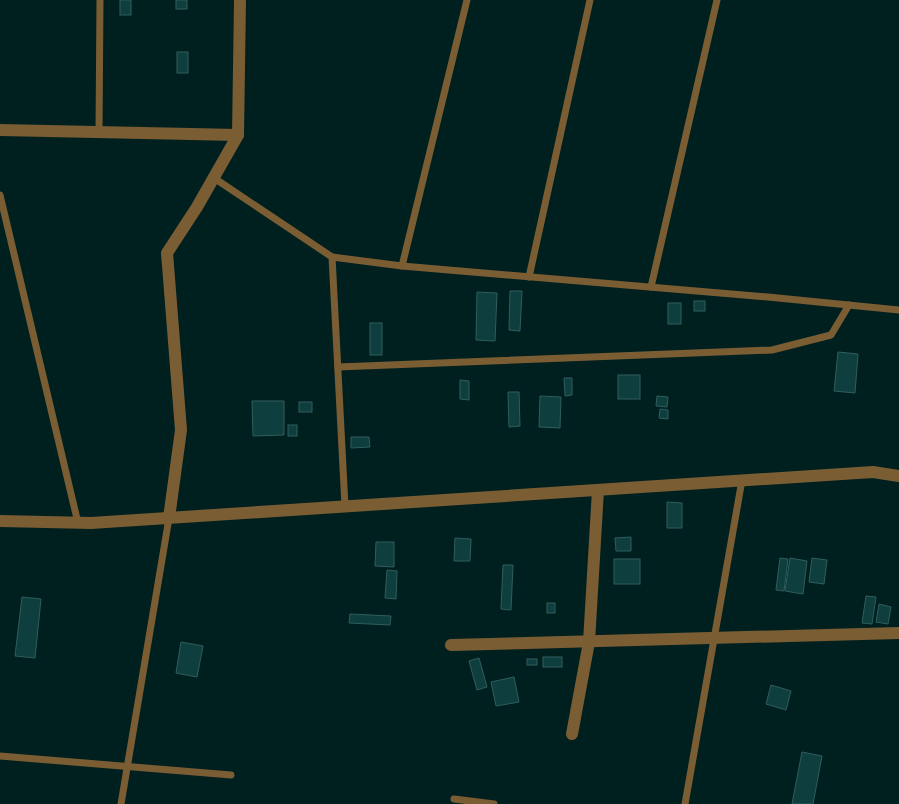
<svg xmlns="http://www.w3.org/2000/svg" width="899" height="804" font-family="Lora,serif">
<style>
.building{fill:#0e3e3e;stroke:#305d5c}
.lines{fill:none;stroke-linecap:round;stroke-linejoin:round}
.service{stroke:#7b5d33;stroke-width:7}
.minor{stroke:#7b5d33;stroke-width:12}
</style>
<rect width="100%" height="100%" fill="#002020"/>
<g class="building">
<rect x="120" y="0" width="11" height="15"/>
<rect x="176" y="0" width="11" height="9"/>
<rect x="177" y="52" width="11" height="21"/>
<polygon points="510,291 522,291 520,331 509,330"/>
<polygon points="477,292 497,293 495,341 476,340"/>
<rect x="694" y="301" width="11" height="10"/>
<rect x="668" y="303" width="13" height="21"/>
<rect x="370" y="323" width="12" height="32"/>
<polygon points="838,352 858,354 855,393 834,391"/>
<rect x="618" y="375" width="22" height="24"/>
<polygon points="564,378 572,378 572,395 565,396"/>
<polygon points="460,380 469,381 469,400 460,399"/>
<polygon points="508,392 519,392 520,426 509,427"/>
<polygon points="540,396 561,397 560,428 539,427"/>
<polygon points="657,396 668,397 667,407 656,406"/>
<polygon points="252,401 284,401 284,435 253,436"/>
<rect x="299" y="402" width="13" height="10"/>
<polygon points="660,409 668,410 668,419 659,418"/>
<rect x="288" y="425" width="9" height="11"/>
<polygon points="351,437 369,437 370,447 351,448"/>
<polygon points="667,502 682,503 682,528 667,528"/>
<polygon points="631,537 631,551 616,551 615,538"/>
<polygon points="455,538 471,539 470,561 454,561"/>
<polygon points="376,542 394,542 394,567 375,566"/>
<polygon points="780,558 788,559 784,591 776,590"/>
<polygon points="790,558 807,561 803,594 785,591"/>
<polygon points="812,558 827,560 824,584 809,582"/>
<rect x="614" y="559" width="26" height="25"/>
<polygon points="503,565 513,565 511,610 501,609"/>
<polygon points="387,570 397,571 396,599 385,598"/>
<polygon points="866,596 876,597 872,624 862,623"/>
<polygon points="22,597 41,599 35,658 15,656"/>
<rect x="547" y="603" width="8" height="10"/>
<polygon points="879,604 891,607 888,624 876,622"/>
<polygon points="350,614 391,616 390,625 349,623"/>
<polygon points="181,642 203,646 197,677 176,673"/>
<rect x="543" y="657" width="19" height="10"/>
<polygon points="479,658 487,687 477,690 469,661"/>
<rect x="527" y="659" width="10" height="6"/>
<polygon points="514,677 519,702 496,706 491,682"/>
<polygon points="771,685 791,691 786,710 766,704"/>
<polygon points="802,752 822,756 813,804 792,804"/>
</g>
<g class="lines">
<g class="service">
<polyline points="99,132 100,0"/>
<polyline points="214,178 332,257 345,506"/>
<polyline points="0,195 78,523"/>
<polyline points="332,257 402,266 768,297 899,310"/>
<polyline points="402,266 467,0"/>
<polyline points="529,277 590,0"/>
<polyline points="651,287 717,0"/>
<polyline points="338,367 772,350 831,335 849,305"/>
<polyline points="0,756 231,775"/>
<polyline points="454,799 494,804"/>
<polyline points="121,804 169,518"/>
<polyline points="685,804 742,480"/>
</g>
<g class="minor">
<polyline points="0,130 238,135"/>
<polyline points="169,518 181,430 167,253 197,207 238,135 240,0"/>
<polyline points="0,521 91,523 873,472 899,476"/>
<polyline points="451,645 899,633"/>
<polyline points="572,734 589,642 598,490"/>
</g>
</g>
</svg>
